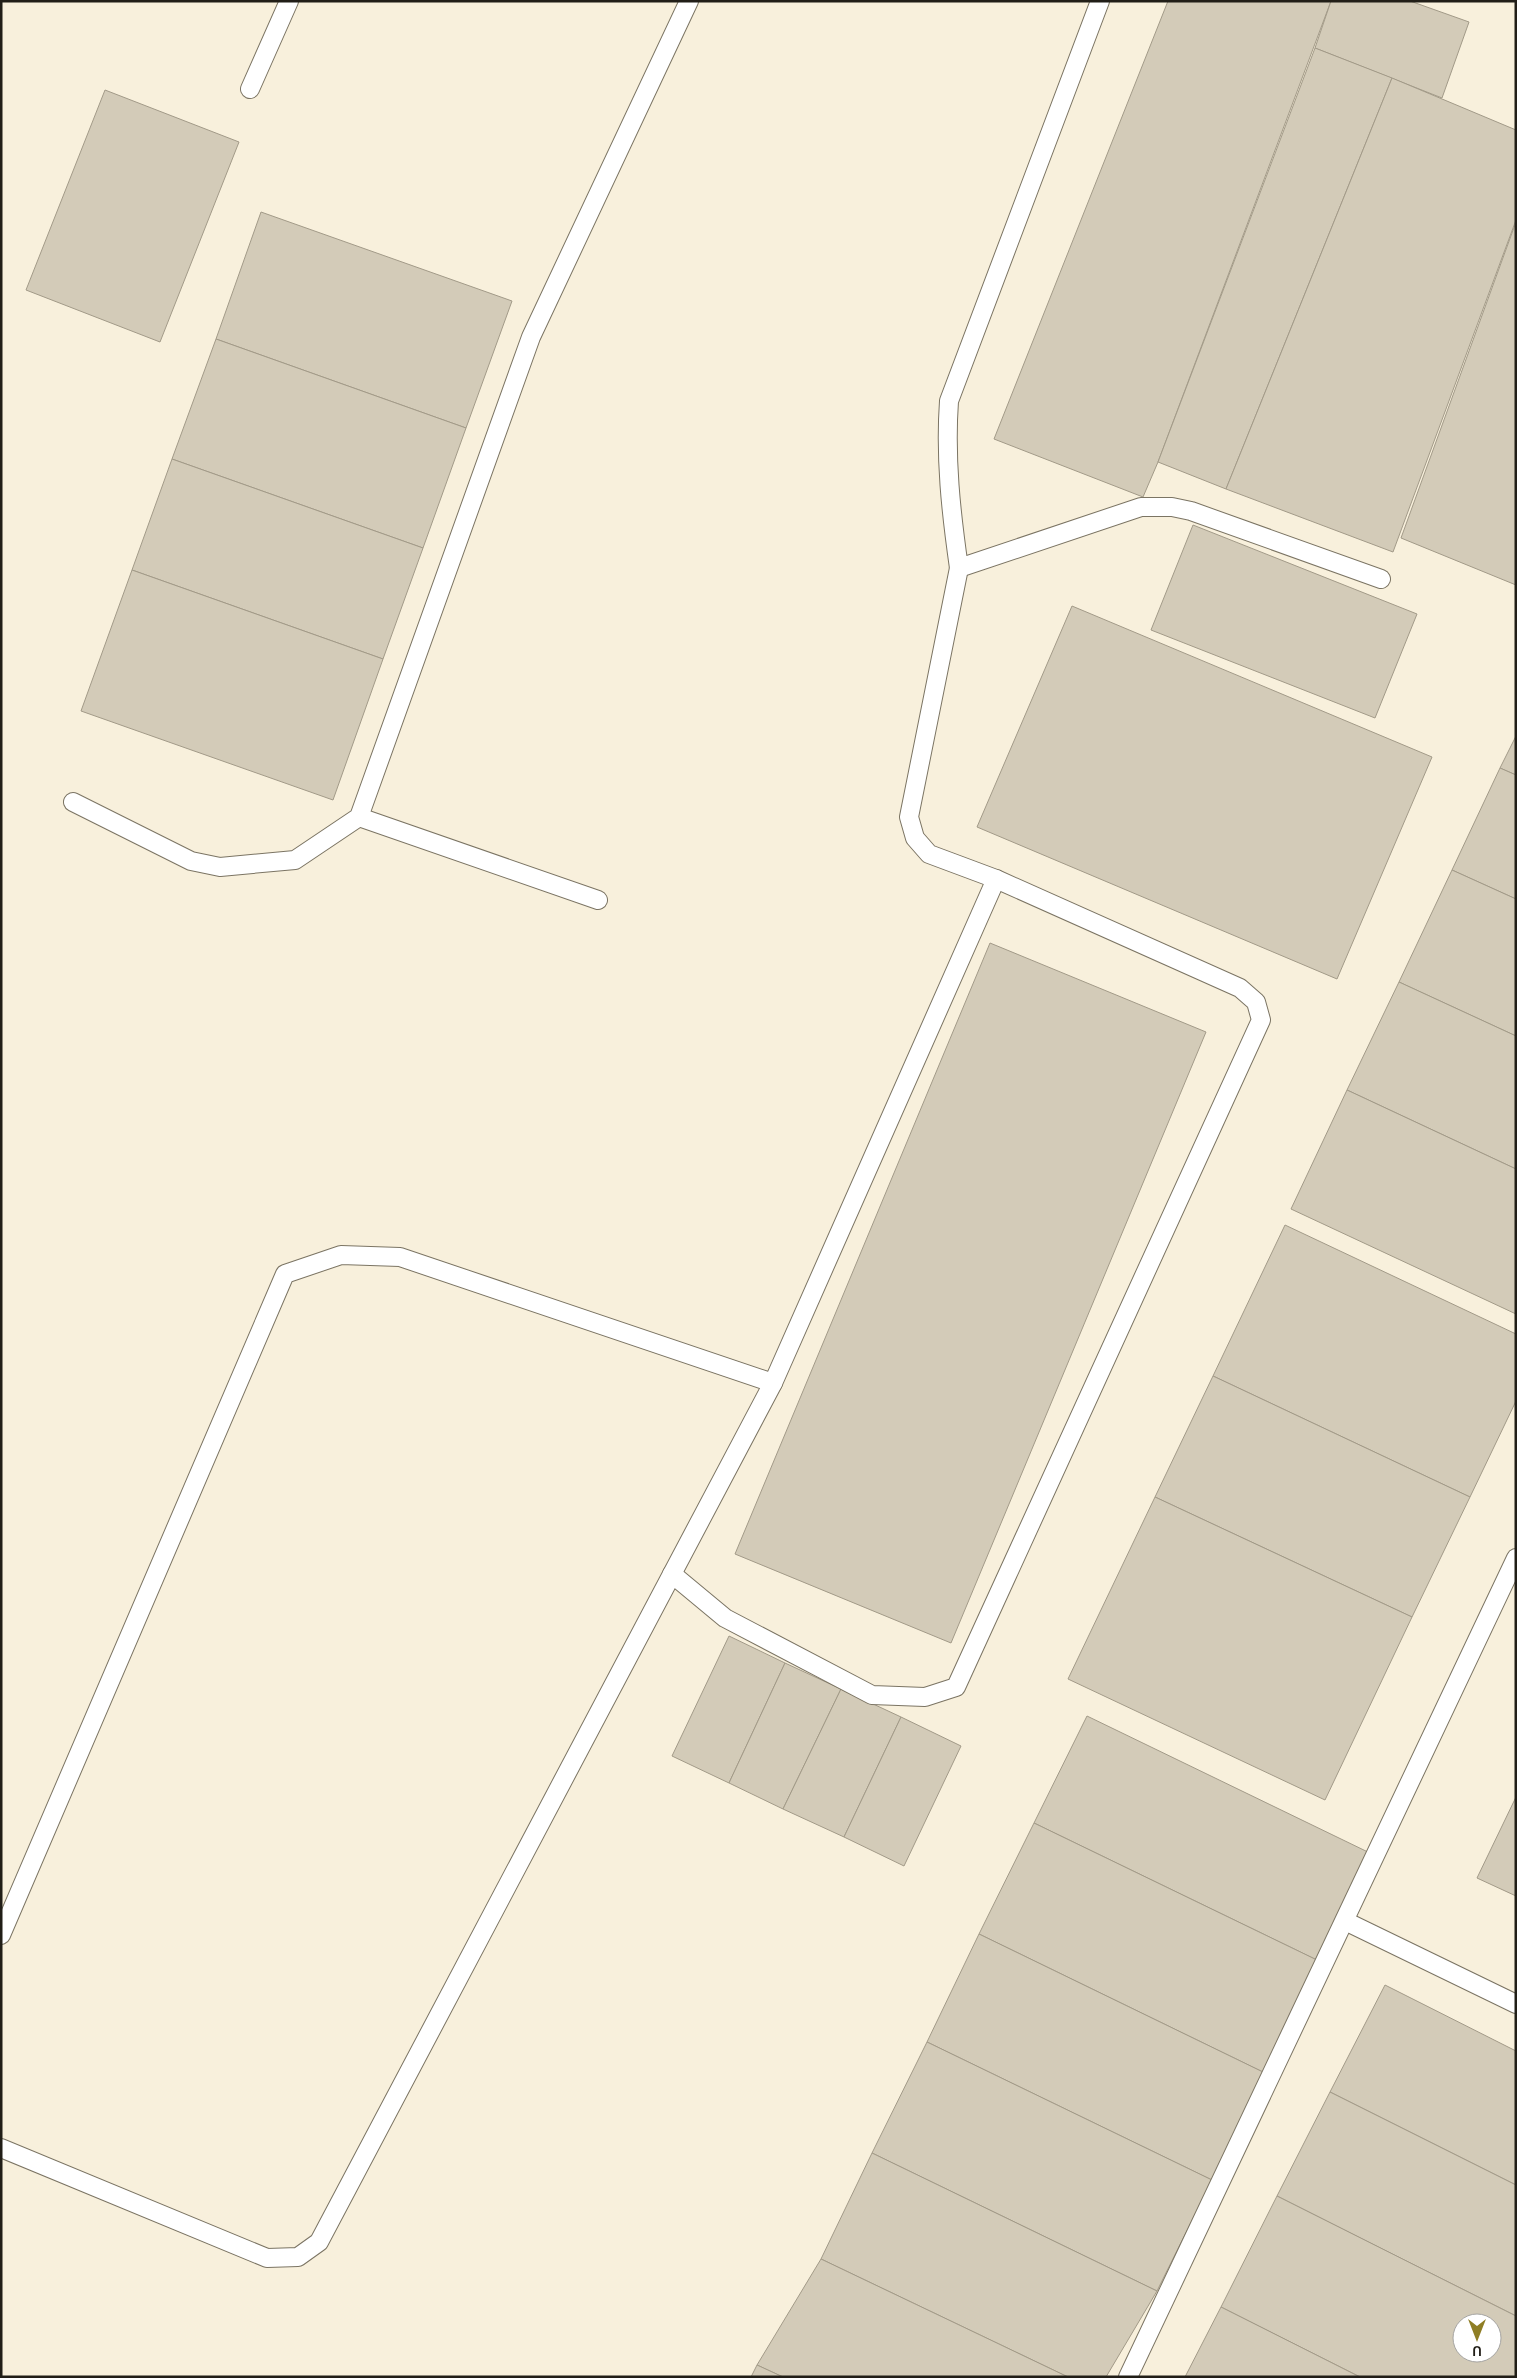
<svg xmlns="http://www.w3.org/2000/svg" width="1517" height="2378" font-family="'Space Grotesk',sans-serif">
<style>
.building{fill:#d3cbb8;stroke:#a29a88;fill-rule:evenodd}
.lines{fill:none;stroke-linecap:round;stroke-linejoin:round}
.lane-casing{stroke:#7b7463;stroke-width:20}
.lane{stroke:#fff;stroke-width:18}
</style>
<rect width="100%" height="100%" fill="#f8f0dc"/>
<g class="building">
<polygon points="1168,1 1331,1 1158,462 1143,497 994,439"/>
<polygon points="1331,1 1410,1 1469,22 1442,98 1315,48"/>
<polygon points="1315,48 1392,78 1226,489 1158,462"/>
<polygon points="1392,78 1516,130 1516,220 1393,552 1226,489"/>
<polygon points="105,90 239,142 160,342 26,290"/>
<polygon points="261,212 512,301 466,428 216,339"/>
<polygon points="1516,222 1516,585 1401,538"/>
<polygon points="216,339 466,428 423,548 172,459"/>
<polygon points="172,459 423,548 383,659 132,570"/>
<polygon points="1193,525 1417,614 1375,718 1151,630"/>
<polygon points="132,570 383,659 333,800 81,711"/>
<polygon points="1072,606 1432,757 1337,979 977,827"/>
<polygon points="1516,736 1516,775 1500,768"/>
<polygon points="1500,768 1516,775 1516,899 1452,870"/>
<polygon points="1452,870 1516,899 1516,1036 1399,982"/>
<polygon points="990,943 1206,1032 951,1643 735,1554"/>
<polygon points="1399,982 1516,1036 1516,1169 1347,1090"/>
<polygon points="1347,1090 1516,1169 1516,1314 1291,1209"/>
<polygon points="1285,1225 1516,1334 1516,1401 1470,1497 1213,1376"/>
<polygon points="1213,1376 1470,1497 1412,1617 1155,1497"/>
<polygon points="1155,1497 1412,1617 1325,1800 1068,1679"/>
<polygon points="729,1636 785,1663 729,1783 672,1756"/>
<polygon points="785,1663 841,1689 783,1809 729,1783"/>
<polygon points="841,1689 901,1717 844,1837 783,1809"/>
<polygon points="1087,1716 1372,1854 1319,1961 1034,1823"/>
<polygon points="901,1717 961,1746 904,1866 844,1837"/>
<polygon points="1516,1797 1516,1896 1477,1878"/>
<polygon points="1034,1823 1319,1961 1265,2073 979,1934"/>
<polygon points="979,1934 1265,2073 1212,2180 927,2042"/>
<polygon points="1385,1985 1516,2051 1516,2185 1330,2092"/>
<polygon points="927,2042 1212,2180 1157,2291 872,2153"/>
<polygon points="1330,2092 1516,2185 1516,2316 1277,2196"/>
<polygon points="872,2153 1157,2291 1106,2377 1068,2377 821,2259"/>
<path d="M1277,2196L1516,2316V2377H1360L1221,2307ZM1462,2323H1492V2353H1462Z"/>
<polygon points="821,2259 1068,2377 783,2377 757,2365"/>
<polygon points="1221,2307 1360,2377 1185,2377"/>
<polygon points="757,2365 783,2377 751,2377"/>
</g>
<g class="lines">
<g class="lane-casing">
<g id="lane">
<path d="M1100,1L949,401C945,458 951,512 959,568L1141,507H1172L1191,511L1381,579"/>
<polyline points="250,89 289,1"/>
<polyline points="73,802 191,861 220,867 295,860 359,817 531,337 689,1"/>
<polyline points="359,817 598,900"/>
<polyline points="672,1574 725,1618 872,1695 925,1697 956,1687 1261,1020 1256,1002 1240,988 996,879 929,854 915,838 909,817 959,568"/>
<polyline points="1345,1921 1516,2004"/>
<polyline points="1,1935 285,1274 341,1255 400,1257 773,1383"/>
<polyline points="1,2148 267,2258 298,2257 319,2242 773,1383 996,879"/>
<polyline points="1128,2377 1516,1558"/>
</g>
</g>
<use href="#lane" class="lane"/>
</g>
<rect width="1517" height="2378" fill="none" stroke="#211e17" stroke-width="5"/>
<g transform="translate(1477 2338) rotate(180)"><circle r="24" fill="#ffffff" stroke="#a6a5a2"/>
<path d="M0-4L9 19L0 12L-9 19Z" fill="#8f7e25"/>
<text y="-8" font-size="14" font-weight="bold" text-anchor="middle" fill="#211e17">U</text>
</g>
</svg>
